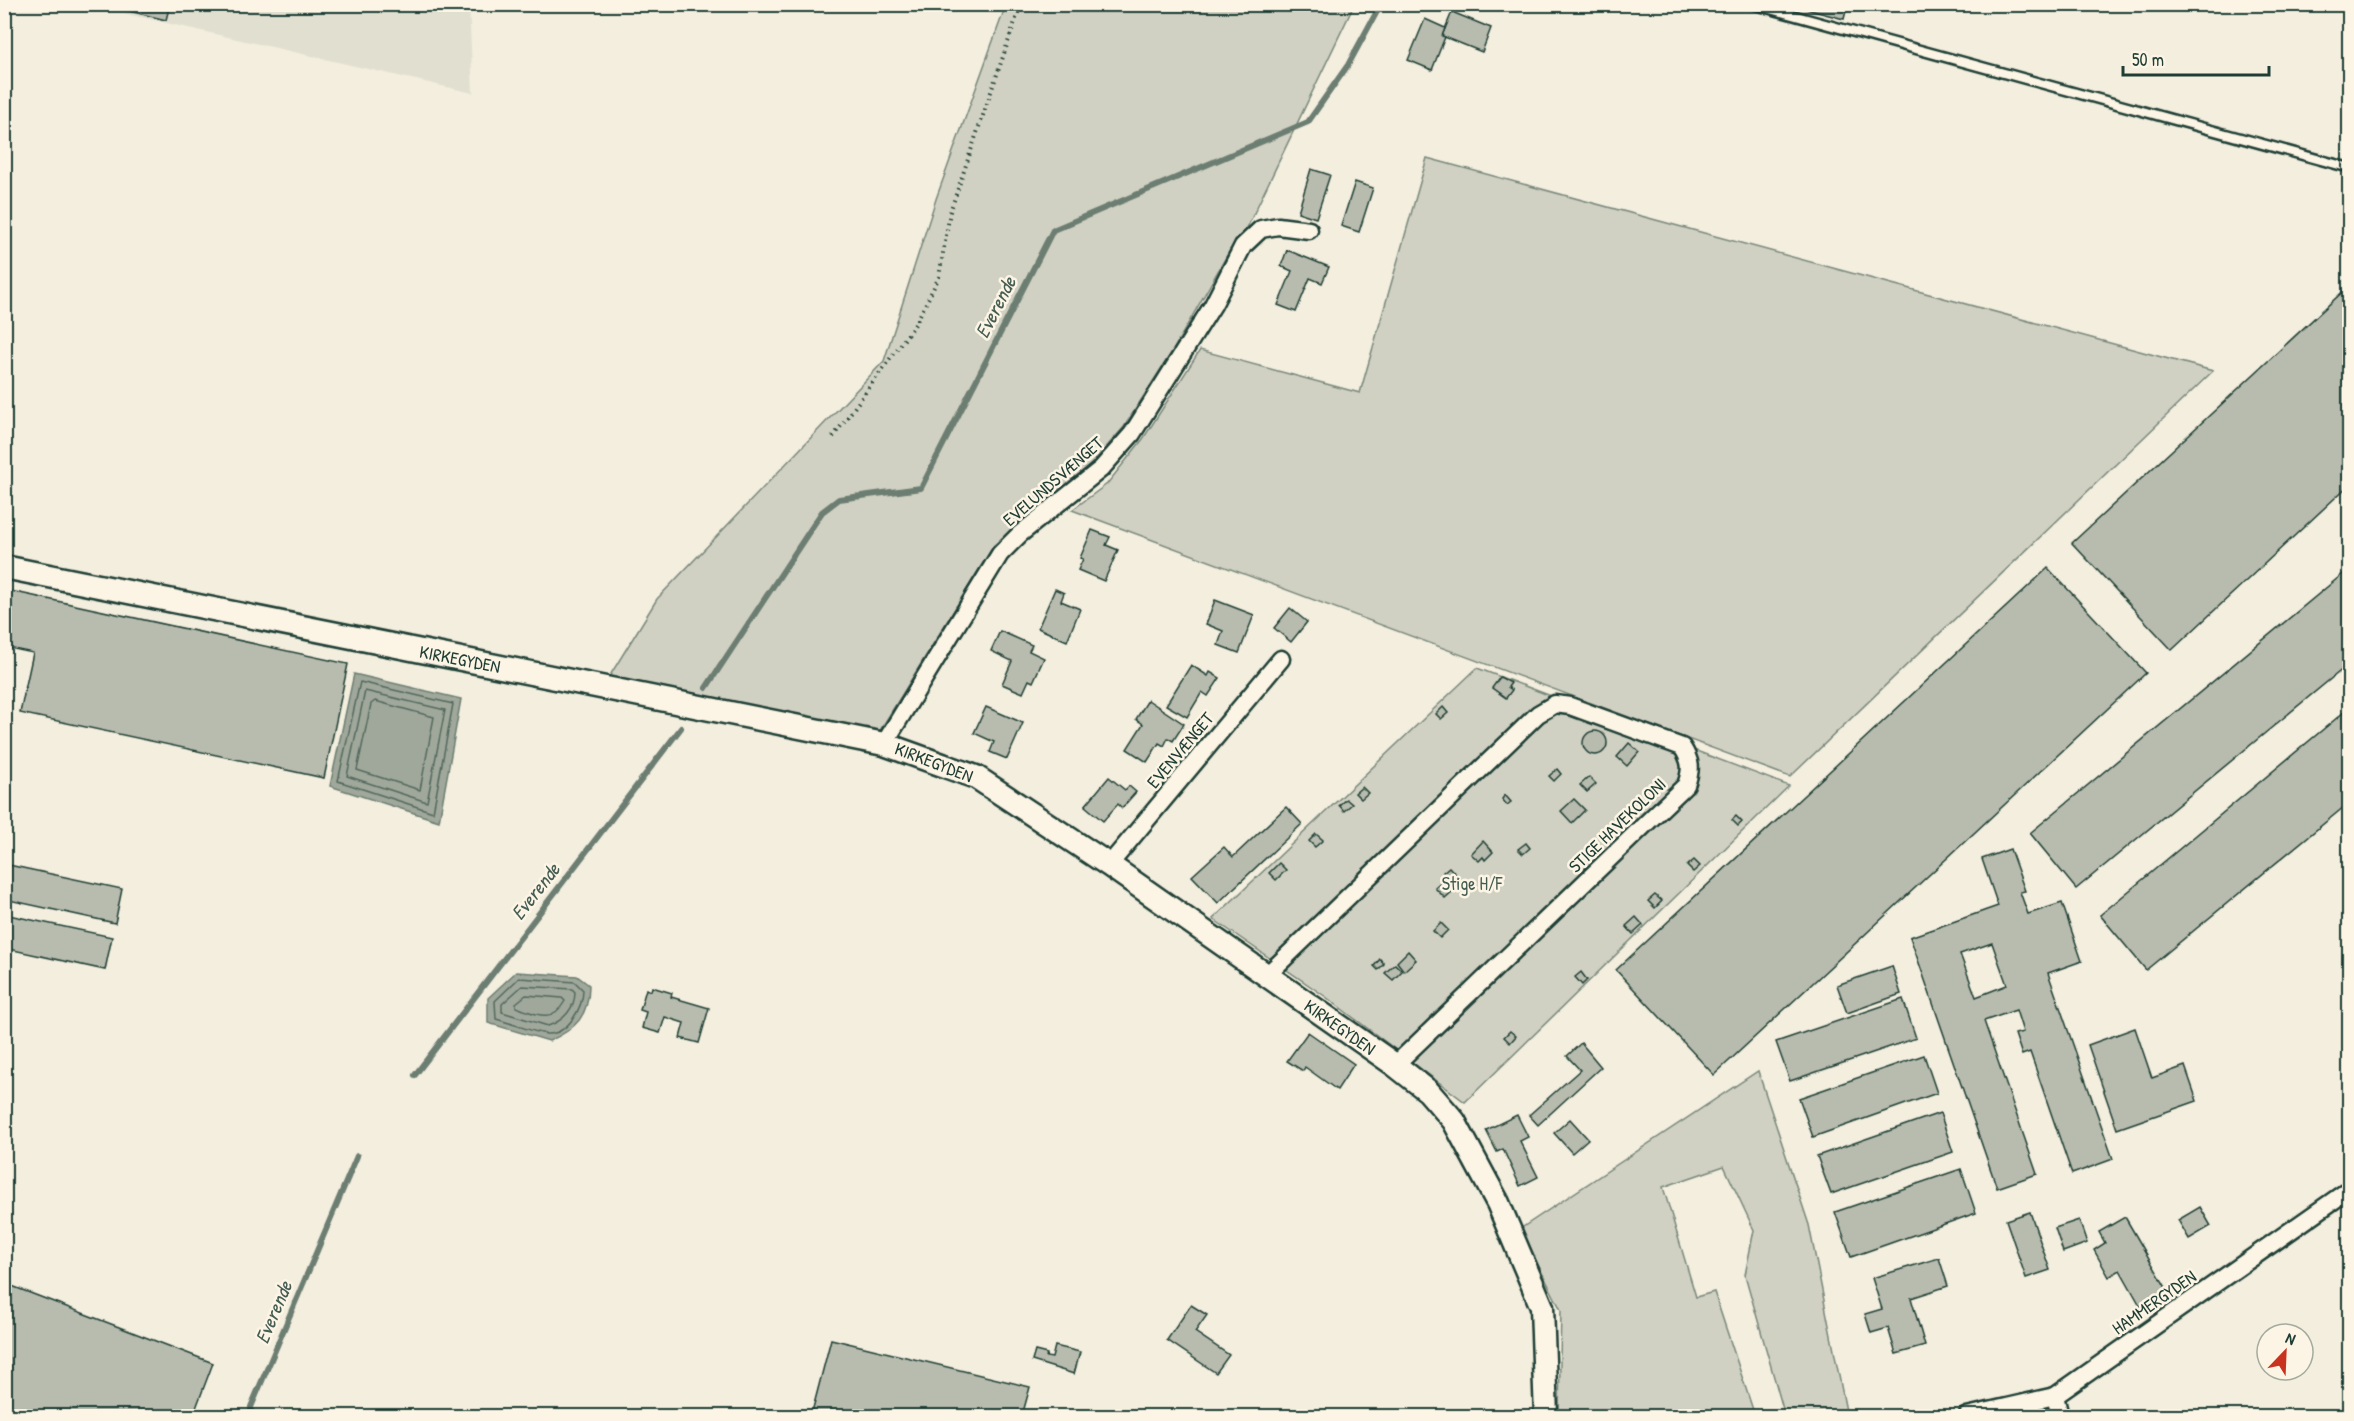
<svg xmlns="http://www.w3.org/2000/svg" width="2354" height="1421" font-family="'Patrick Hand',sans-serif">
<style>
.built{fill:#e1dfd0}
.green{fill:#d0d1c2;stroke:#78877b;stroke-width:1.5}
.water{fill:#a0a89b;stroke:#6c7d72;stroke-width:1.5}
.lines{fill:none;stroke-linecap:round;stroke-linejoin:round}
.shore{stroke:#53685d;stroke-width:1.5}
.stream{stroke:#6c7d72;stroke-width:6}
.building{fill:#b8bcae;stroke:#1f3d34;stroke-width:1.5;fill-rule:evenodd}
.lane-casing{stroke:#1f3d34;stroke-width:13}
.street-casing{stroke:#1f3d34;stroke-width:21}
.secondary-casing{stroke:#1f3d34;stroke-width:27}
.path{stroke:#1f3d34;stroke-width:4;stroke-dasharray:1.5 4.5;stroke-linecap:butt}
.lane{stroke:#fcf5e5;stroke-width:8}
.street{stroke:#fcf5e5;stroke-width:16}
.secondary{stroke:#fcf5e5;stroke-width:22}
.labels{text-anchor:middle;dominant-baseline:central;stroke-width:5;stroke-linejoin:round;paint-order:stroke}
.street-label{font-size:18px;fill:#1f3d34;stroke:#fcf5e5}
.park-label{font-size:18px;fill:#425b50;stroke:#fcf5e5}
.water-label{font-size:20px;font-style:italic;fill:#465d53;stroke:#fcf5e5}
</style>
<rect width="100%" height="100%" fill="#f3eede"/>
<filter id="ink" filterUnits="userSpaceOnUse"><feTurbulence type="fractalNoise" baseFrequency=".0167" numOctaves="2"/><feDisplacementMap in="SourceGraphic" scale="12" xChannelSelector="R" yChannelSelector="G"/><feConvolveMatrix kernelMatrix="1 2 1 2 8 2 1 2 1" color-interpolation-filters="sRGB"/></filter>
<g filter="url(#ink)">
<polygon class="built" points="88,5 469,5 473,93"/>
<g class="green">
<polygon points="1006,5 1354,5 1244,234 1230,250 1173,350 1124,427 1086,470 994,545 879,732 606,682 657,599 884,361 936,199"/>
<polygon points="1427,158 2213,371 1790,777 1072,510 1107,484 1143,439 1200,350 1360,393"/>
<polygon points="1477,668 1789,786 1465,1102 1326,997 1213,919"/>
<polygon points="1758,1071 1809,1225 1847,1416 1785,1416 1745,1275 1754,1230 1724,1166 1663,1187 1696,1297 1714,1292 1755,1416 1559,1416 1561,1310 1520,1229"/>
</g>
<g class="water">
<polygon points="354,674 461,699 439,821 330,786"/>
<path d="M516,972L577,976L589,985C589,1016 576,1029 549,1041L488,1023V998Z"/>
</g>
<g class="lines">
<g class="shore">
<polygon points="360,682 453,704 433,812 338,781"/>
<polygon points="365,691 445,710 427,802 347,776"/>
<polygon points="375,701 434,717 420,790 357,770 371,704"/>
<path d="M519,978L575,982L583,990C583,1007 568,1035 547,1034C531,1032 512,1023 496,1019L495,1001Z"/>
<path d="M522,986L572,989L575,992C575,1009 563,1021 548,1026L502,1012V1004Z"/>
<path d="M526,995L562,998L565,1001C552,1024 536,1014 516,1007V1003Z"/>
</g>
<g class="stream">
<polyline points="706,688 822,512 839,499 921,488 1053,230 1308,122 1348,65 1381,4"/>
<polyline points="415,1075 681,728"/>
<polyline points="251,1416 251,1407 357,1156"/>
</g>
</g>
<g class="building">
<polygon points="101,4 170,4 166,20"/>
<polygon points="1787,4 1859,4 1857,9 1847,7 1844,19"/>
<polygon points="1452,12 1491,28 1482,52 1442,36"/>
<polygon points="1425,19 1445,28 1442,36 1445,37 1432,70 1408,60"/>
<polygon points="1311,169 1330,175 1316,218 1298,212"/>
<polygon points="1355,182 1373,188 1359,232 1341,226"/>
<polygon points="1287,250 1329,267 1322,283 1310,278 1296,312 1278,305 1292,271 1281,266"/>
<polygon points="2350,285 2350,484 2172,650 2072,543"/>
<polygon points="1092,530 1110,537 1106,545 1118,550 1104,581 1078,570 1083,559 1080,558"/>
<polygon points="2048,568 2146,673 1714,1075 1616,970"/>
<polygon points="2350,568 2350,663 2076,889 2030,833"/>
<polygon points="1055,589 1064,593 1061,601 1080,609 1067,641 1038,628"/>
<polygon points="6,590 348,664 324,778 20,713 33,653 4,647"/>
<polygon points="1215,600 1254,615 1239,653 1218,645 1223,631 1206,624"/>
<polygon points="1290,608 1307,622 1291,642 1274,628"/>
<polygon points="1000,631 1032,645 1029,651 1044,658 1033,682 1029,680 1023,693 1002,684 1012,661 991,651"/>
<polygon points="1191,665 1208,676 1210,672 1220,678 1208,696 1202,692 1187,717 1166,705"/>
<polygon points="1500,677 1511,683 1508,687 1512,690 1506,698 1492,688"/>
<polygon points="1148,700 1184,724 1173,741 1168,738 1164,746 1159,743 1147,762 1127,749 1143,724 1136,719"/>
<polygon points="986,707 1023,723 1007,759 990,752 994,742 974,733"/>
<polygon points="1443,707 1448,713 1441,719 1436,714"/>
<polygon points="2350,707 2350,802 2146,970 2100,915"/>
<circle cx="1595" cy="743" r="12"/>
<polygon points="1629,743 1639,752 1627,766 1617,757"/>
<polygon points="1557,769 1561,774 1554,781 1549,776"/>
<polygon points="1109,777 1125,790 1129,786 1136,792 1122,808 1118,804 1103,821 1085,806"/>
<polygon points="1589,777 1596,784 1587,792 1580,785"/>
<polygon points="1362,787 1368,793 1361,799 1355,793"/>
<polygon points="1505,795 1511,802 1507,805 1502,799"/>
<polygon points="1346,799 1352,804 1344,811 1339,805"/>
<polygon points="1574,799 1585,810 1572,823 1561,811"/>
<polygon points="1286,807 1302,824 1218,903 1192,876 1224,847 1233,857"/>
<polygon points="1736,816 1742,822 1738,826 1732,820"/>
<polygon points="1316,834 1323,840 1315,847 1309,841"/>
<polygon points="1483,841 1493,852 1485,860 1483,857 1479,861 1471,854"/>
<polygon points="1526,843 1530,848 1523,854 1518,849"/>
<path d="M2010,849L2025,891L2020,892L2028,914L2062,903L2082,961L2048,973L2113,1159L2072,1174L2030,1052L2022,1055L2015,1034L2023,1032L2016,1010L1984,1021L2037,1174L1997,1188L1910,937L1998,906L1982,859ZM1992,943L2007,985L1976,997L1960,954Z"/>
<polygon points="1694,860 1700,866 1693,872 1687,866"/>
<polygon points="1279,863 1286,870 1276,880 1269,873"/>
<polygon points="4,864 122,889 115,923 4,899"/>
<polygon points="1449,867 1463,882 1445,898 1435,888 1447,877 1443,872"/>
<polygon points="1655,895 1662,901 1655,908 1648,901"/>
<polygon points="4,914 112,937 105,970 4,948"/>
<polygon points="1636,917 1643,925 1633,934 1626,926"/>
<polygon points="1441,923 1448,930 1440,938 1433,931"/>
<polygon points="1408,951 1416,960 1404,971 1397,962"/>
<polygon points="1380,959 1384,964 1378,970 1374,966"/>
<polygon points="1395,964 1402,971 1393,980 1385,973"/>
<polygon points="1892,966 1901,994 1847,1013 1837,985"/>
<polygon points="1581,972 1587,980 1582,985 1575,977"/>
<polygon points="652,987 672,993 671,997 709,1008 699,1043 680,1038 684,1023 665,1017 660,1033 642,1028 646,1012 640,1010 646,989 651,991"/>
<polygon points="1903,999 1916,1038 1790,1081 1776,1042"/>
<polygon points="2135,1028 2152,1078 2185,1066 2197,1101 2117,1129 2088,1045"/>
<polygon points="1510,1031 1516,1036 1510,1043 1504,1037"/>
<polygon points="1308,1032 1354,1064 1337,1090 1305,1067 1303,1071 1287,1061"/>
<polygon points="1581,1043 1601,1067 1538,1125 1529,1115 1580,1070 1567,1056"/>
<polygon points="1924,1055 1937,1093 1813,1137 1799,1098"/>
<polygon points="1940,1113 1953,1152 1831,1194 1817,1156"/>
<polygon points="1517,1115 1528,1137 1520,1141 1538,1177 1520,1186 1503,1149 1497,1152 1486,1130"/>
<polygon points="1570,1119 1588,1139 1572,1153 1554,1133"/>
<polygon points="1961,1169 1976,1213 1851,1257 1835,1212"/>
<polygon points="2200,1207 2211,1226 2189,1239 2178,1220"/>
<polygon points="2030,1212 2050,1270 2026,1278 2006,1220"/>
<polygon points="2125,1217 2168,1291 2141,1307 2120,1270 2109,1277 2094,1250 2105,1243 2099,1232"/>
<polygon points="2079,1220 2087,1243 2063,1252 2055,1228"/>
<polygon points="1939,1258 1948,1286 1911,1298 1925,1346 1896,1354 1888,1328 1871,1333 1865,1314 1882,1309 1872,1278"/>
<polygon points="4,1283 213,1363 193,1416 4,1416"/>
<polygon points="1191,1305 1207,1315 1195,1332 1229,1355 1216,1373 1167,1340"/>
<polygon points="831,1339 1030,1387 1022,1416 811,1416"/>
<polygon points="1055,1346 1080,1352 1074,1374 1032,1361 1035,1351 1047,1354 1046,1357 1052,1358"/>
</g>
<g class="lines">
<g class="lane-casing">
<polyline id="lane" points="1752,4 2350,168"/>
</g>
<g class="street-casing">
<g id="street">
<polyline points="884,744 1000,554 1020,534 1101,469 1132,434 1213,305 1243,246 1261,229 1278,226 1309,230"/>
<polyline points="1109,865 1281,659"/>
<path d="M1267,975L1538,714L1555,704L1570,706L1682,747C1691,761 1692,769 1686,785L1395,1065"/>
<polyline points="2055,1396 2060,1416"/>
<polyline points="1967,1416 2055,1396 2350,1189"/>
</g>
</g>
<g class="secondary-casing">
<polyline id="secondary" points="4,567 884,744 976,777 1109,865 1395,1065 1428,1091 1454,1121 1498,1203 1542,1307 1546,1416"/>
</g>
<polyline class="path" points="833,437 916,323 939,277 950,212 1021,4"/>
<use href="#lane" class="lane"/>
<use href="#street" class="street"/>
<use href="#secondary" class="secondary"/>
</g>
</g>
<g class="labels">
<g class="street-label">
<text transform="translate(1053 481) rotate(-41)">EVELUNDSVÆNGET</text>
<text transform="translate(460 659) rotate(11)">KIRKEGYDEN</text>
<text transform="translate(1180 750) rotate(-50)">EVENVÆNGET</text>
<text transform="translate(934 762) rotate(21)">KIRKEGYDEN</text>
<text transform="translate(1617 825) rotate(-44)">STIGE HAVEKOLONI</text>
<text transform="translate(1340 1027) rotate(35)">KIRKEGYDEN</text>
<text transform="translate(2154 1302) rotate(-35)">HAMMERGYDEN</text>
</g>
<g class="park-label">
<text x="1472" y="883">Stige H/F</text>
</g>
<g class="water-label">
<text transform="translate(995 307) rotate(-63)">Everende</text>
<text transform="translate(535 891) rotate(-52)">Everende</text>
<text transform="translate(273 1312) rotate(-67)">Everende</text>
</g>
</g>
<rect width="2354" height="1421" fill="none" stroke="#fcf5e5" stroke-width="24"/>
<rect x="12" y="12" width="2330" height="1397" fill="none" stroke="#1f3d34" stroke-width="2" filter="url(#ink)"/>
<g transform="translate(2285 1352) rotate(23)"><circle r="28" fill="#fcf5e5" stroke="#a4ab9e" stroke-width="1.5"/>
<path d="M0-4.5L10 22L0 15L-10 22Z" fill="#c8321e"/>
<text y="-9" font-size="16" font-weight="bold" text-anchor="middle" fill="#1f3d34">N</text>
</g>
<path d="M2123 66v9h146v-9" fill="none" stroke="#1f3d34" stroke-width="3"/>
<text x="2132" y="66" font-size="18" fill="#1f3d34" stroke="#fcf5e5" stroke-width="4.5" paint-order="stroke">50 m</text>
</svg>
